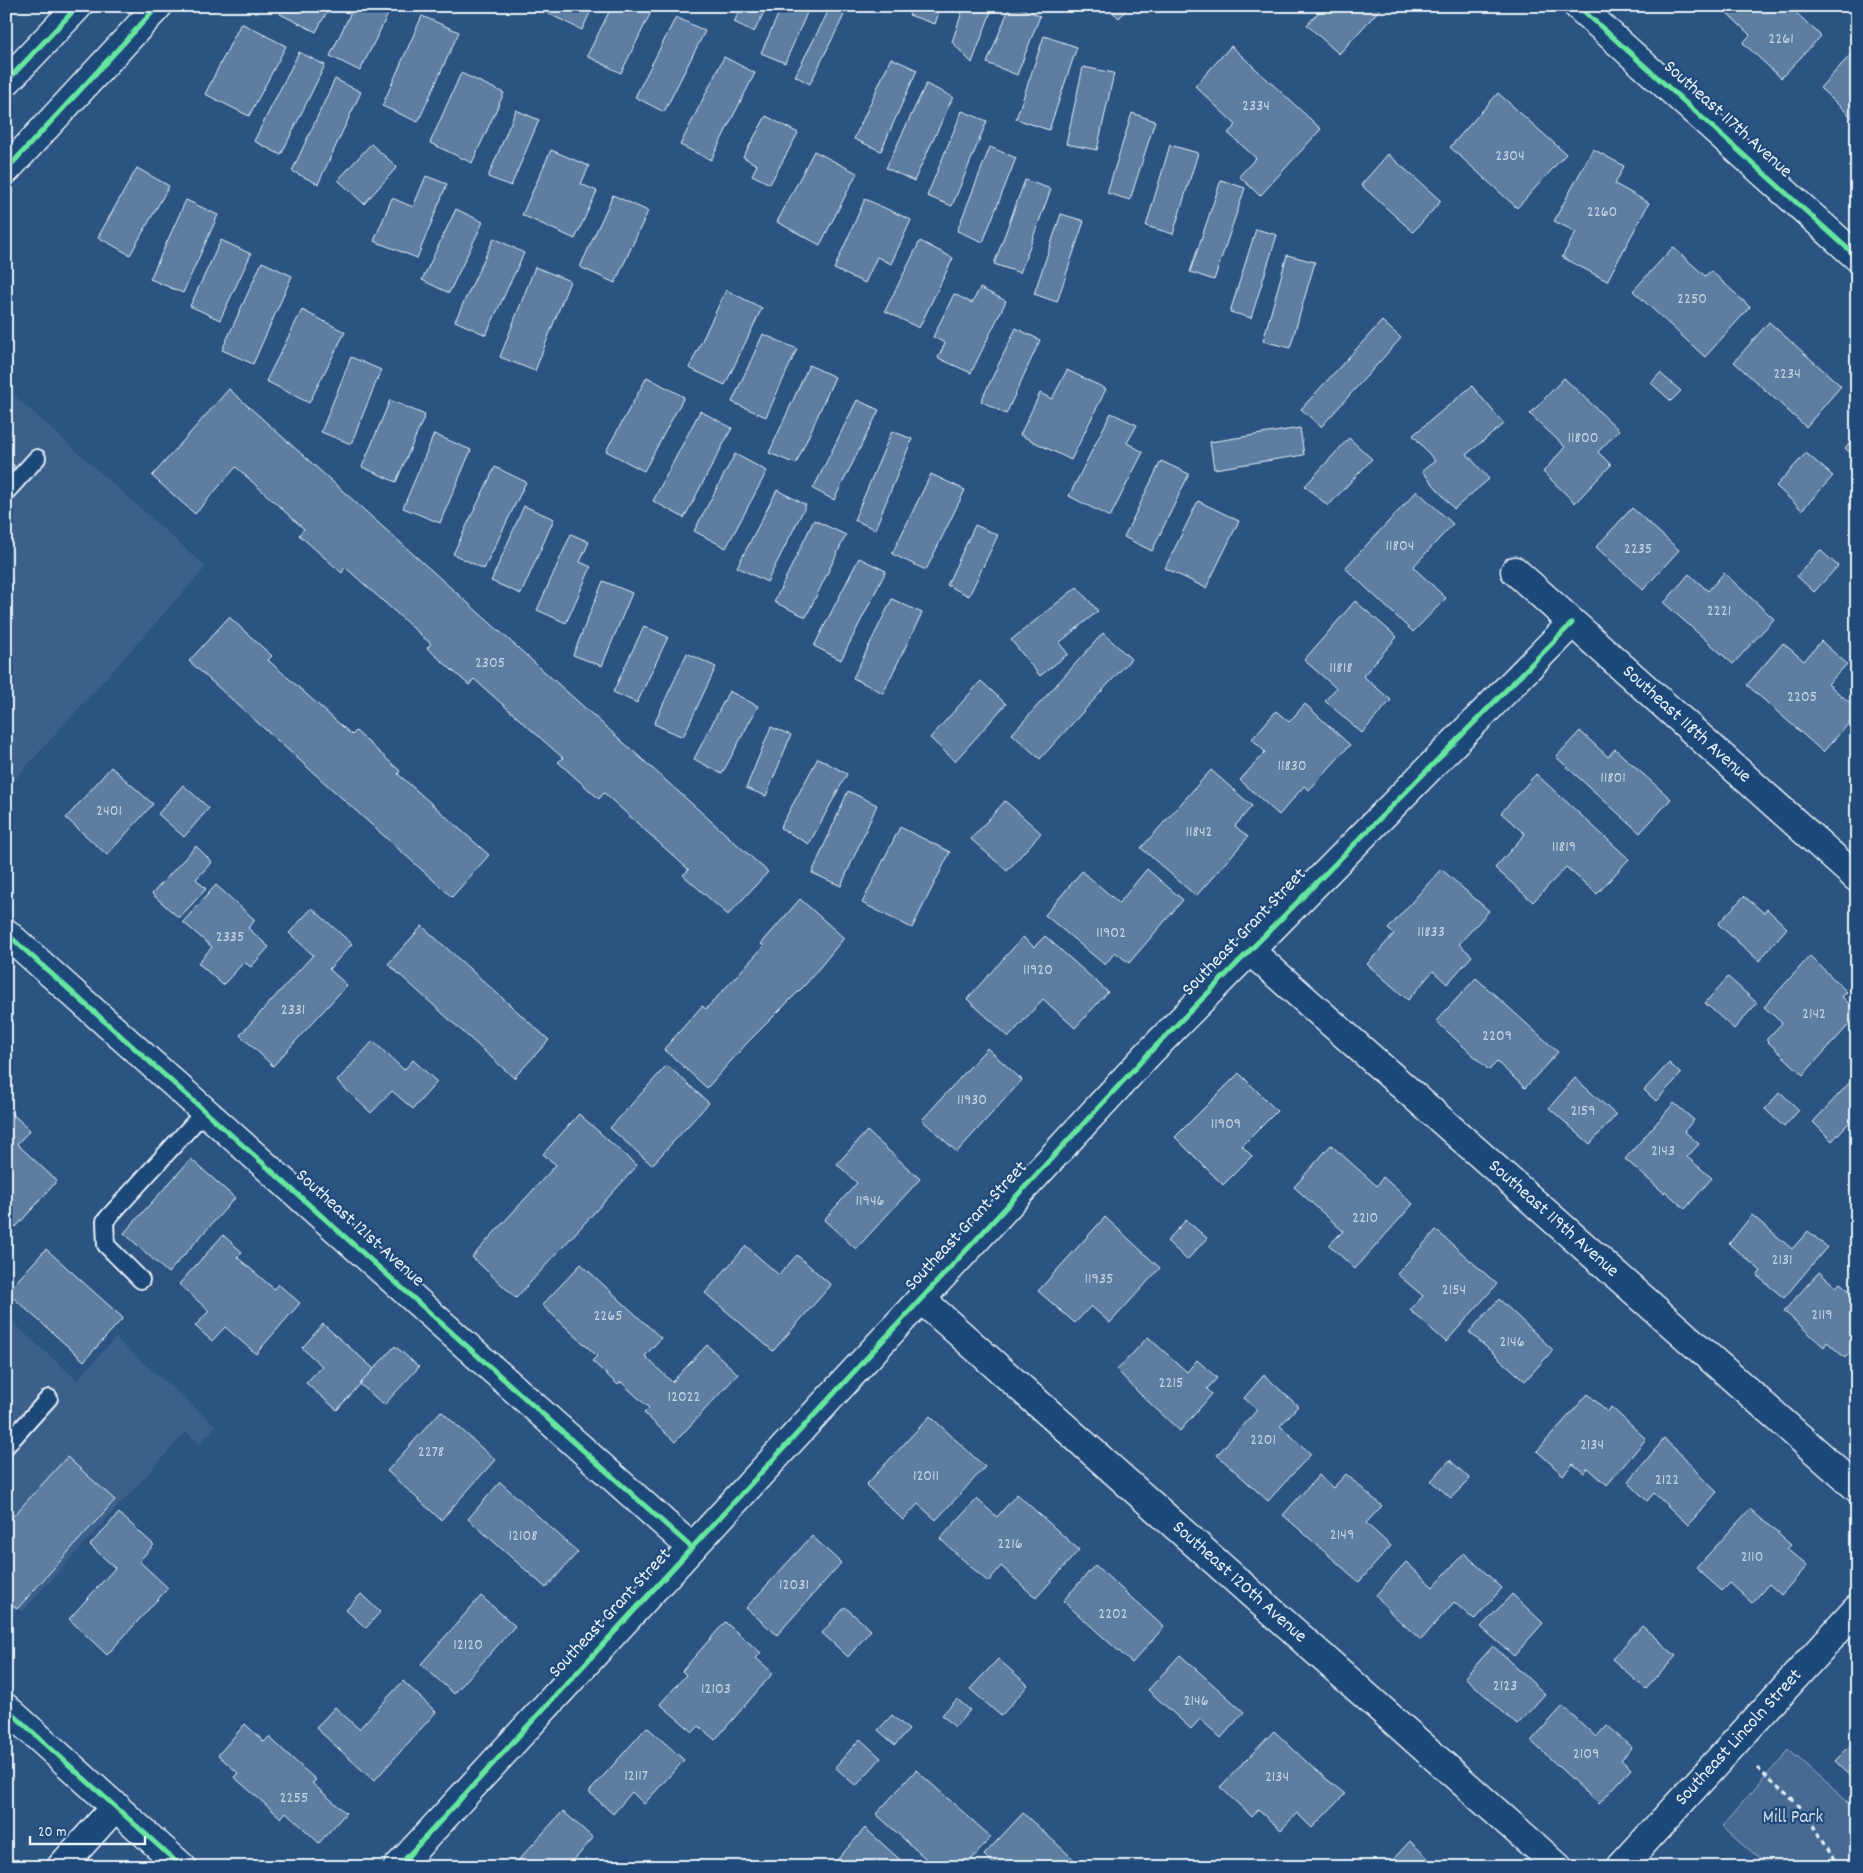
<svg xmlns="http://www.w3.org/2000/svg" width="1863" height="1873" font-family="Dekko,sans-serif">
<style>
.built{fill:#3a608b}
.green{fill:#476b93;stroke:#98aec6}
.building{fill:#5d7da1;stroke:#e8f1f8}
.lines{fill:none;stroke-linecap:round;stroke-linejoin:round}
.lane-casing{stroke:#e8f1f8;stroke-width:20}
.street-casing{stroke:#e8f1f8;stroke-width:31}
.secondary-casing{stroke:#e8f1f8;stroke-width:31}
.primary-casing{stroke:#e8f1f8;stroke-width:31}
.path{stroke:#e8f1f8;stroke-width:3;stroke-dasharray:5 4;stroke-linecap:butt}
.lane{stroke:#1f4a7a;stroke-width:16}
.street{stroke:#1f4a7a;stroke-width:28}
.secondary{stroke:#1f4a7a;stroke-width:28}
.primary{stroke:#1f4a7a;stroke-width:28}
.cycleway-casing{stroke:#1f4a7a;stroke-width:8}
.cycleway{stroke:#66e7a1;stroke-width:5}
.labels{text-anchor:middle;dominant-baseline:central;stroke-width:4.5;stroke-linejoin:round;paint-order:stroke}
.number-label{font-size:16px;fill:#c5d4e2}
.street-label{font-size:19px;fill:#e8f1f8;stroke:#1f4a7a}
.park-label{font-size:19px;fill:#d0dde9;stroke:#1f4a7a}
</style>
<rect width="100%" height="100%" fill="#2b5482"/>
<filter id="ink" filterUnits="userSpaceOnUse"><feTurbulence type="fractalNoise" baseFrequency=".02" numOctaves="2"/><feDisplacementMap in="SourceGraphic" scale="10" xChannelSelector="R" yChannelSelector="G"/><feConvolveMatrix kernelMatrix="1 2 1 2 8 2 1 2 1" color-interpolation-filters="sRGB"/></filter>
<g filter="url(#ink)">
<g class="built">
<polygon points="6,388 206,567 6,789"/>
<polygon points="6,1317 77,1380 115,1338 216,1426 200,1444 186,1432 22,1612 6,1598"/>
</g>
<polygon class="green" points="1789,1750 1857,1810 1857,1867 1769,1867 1722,1826"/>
<g class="building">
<polygon points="284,6 330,6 316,32 280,14"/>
<polygon points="354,6 392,6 360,71 330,56"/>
<polygon points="543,6 593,6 582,30 541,10"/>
<polygon points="612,6 654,6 621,73 587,56"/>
<polygon points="742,6 767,6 754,32 734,22"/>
<polygon points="782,6 810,6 785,63 761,53"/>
<polygon points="913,6 941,6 935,24 909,15"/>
<polygon points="964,6 993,6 972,63 952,42"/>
<polygon points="1010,6 1016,6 1040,16 1017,75 987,63"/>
<polygon points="1106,6 1129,6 1119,18"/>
<polygon points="1324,6 1377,6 1380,9 1339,54 1307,25"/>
<polygon points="1720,6 1789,6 1821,36 1781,78 1743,43 1750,35"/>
<polygon points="830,8 844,15 810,84 795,76"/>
<polygon points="422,16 459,32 418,122 382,106"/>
<polygon points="676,17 705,31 664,112 635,97"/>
<polygon points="241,23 286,46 249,116 205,94"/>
<polygon points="1044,36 1077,47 1049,130 1016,119"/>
<polygon points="1231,46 1321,129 1260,196 1239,176 1256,158 1228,133 1236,125 1195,86"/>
<polygon points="1855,50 1857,52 1857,122 1820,88"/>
<polygon points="299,52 325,65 281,155 254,141"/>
<polygon points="724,57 755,73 711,160 680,145"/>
<polygon points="891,58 917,70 881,151 854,139"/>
<polygon points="1083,67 1114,73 1097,150 1066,144"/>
<polygon points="461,73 504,93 472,163 430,143"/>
<polygon points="335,79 361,92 318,184 292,171"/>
<polygon points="926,84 953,97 914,181 886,168"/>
<polygon points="1498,93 1566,154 1517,208 1450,147"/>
<polygon points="516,110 539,120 511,186 488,177"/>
<polygon points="962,111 987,121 952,206 927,196"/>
<polygon points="1132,113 1155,121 1130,200 1107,193"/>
<polygon points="766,116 798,133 770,184 752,175 757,165 743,157"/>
<polygon points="371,144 397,167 364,204 338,180"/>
<polygon points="1170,145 1198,153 1173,234 1146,226"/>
<polygon points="990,147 1016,158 983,242 957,231"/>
<polygon points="1593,149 1624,166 1615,184 1649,203 1607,281 1562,257 1576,232 1554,221"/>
<polygon points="551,150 589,166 581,184 597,191 575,239 522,215"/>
<polygon points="814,151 857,173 820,245 777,222"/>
<polygon points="1388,154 1441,201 1413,232 1361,185"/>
<polygon points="137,168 169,186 130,255 98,237"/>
<polygon points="426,176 447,184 417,258 374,241 392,198 413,207"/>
<polygon points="1025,180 1051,189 1020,273 994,264"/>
<polygon points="1221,180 1245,188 1214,280 1190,272"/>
<polygon points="613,195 648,211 615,283 580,267"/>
<polygon points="865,199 911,220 891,264 877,257 865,283 834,269"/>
<polygon points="186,200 218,215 183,293 150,279"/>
<polygon points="456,209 483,222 449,293 422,280"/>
<polygon points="1061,214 1084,221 1057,302 1034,294"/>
<polygon points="1256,229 1277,235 1251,318 1230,312"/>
<polygon points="494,238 524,253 486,335 455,321"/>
<polygon points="221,240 251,254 220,320 190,306"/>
<polygon points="920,241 953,258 919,328 885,311"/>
<polygon points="1673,247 1705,276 1711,271 1750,307 1705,357 1633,291"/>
<polygon points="1287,255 1315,262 1290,348 1263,341"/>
<polygon points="262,262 292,276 253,364 222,350"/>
<polygon points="535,267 570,281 535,371 500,357"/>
<polygon points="980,288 1006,301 971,373 938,358 945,343 933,337 954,294 972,303"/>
<polygon points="726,290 762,308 725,385 689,368"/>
<polygon points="302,310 345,332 309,403 266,381"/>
<polygon points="1382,321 1401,338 1321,427 1301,409"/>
<polygon points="1769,322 1841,386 1806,427 1734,362"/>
<polygon points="1016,328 1040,340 1006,414 981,401"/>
<polygon points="763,334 797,349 766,417 732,402"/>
<polygon points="351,357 381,370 351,444 321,432"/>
<polygon points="809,365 835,377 796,464 769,453"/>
<polygon points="1067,370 1106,389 1071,460 1020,435 1040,393 1052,399"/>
<polygon points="1660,373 1681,391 1671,401 1651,383"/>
<polygon points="647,377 684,397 644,471 606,451"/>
<polygon points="1564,378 1619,430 1598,452 1611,465 1575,503 1543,472 1565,447 1530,414"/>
<polygon points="1472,386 1504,424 1467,454 1489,479 1454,509 1422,471 1435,461 1413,435"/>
<polygon points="229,389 768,872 728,915 683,875 689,870 604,793 599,799 558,762 563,758 474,679 469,685 427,648 431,644 345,567 342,573 299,535 304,529 236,467 195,514 152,476"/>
<polygon points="390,400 425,415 396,482 362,467"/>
<polygon points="857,400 879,410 834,500 813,489"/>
<polygon points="700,411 732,428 684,518 653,501"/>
<polygon points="1111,413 1137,425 1127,443 1143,452 1110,517 1069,496"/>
<polygon points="1300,428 1304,455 1214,469 1210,442"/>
<polygon points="892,431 912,439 875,529 854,520"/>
<polygon points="434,434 471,450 440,523 403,508"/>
<polygon points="1857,435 1857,459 1845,448"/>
<polygon points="1349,438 1372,459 1328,506 1305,486"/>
<polygon points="1806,453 1833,476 1802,510 1776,486"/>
<polygon points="735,454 767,471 726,548 694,531"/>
<polygon points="6,458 15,466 6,476"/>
<polygon points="1161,461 1189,474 1152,551 1124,537"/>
<polygon points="495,467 526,482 484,569 453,554"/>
<polygon points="931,474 965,490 926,570 892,554"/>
<polygon points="777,490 806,505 767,582 737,567"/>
<polygon points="1417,491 1453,524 1413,567 1446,598 1413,632 1345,568"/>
<polygon points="1198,501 1239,521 1206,588 1165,568"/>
<polygon points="524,506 554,519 521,594 491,581"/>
<polygon points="1632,508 1679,550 1643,590 1596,547"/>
<polygon points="814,520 846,535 806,617 774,602"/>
<polygon points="975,525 998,535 969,596 947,585"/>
<polygon points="571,534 589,542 580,562 591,567 566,623 537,610"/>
<polygon points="1820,550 1838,566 1814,592 1797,576"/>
<polygon points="859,558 886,571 841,660 814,646"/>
<polygon points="1724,573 1774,619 1733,664 1664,603 1689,574 1708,591"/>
<polygon points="603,581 632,593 602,666 573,655"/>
<polygon points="1077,587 1098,611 1059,643 1068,654 1040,676 1011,640"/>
<polygon points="892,599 922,613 883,693 853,678"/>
<polygon points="1355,601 1397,637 1363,676 1391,700 1362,733 1325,701 1336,688 1304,660"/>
<polygon points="229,617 272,656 268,660 352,735 356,731 400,771 398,774 489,855 452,897 189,661"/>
<polygon points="644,626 668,637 637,703 613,692"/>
<polygon points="1103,633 1131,659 1040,759 1012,734"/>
<polygon points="1821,641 1847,664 1828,684 1857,709 1857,714 1823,752 1747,685 1783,643 1804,661"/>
<polygon points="687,653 716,667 683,737 654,724"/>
<polygon points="981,681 1006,704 955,761 930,738"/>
<polygon points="729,691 758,706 722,774 694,759"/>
<polygon points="1305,704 1350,745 1309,790 1304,786 1279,815 1240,780 1265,752 1252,739 1276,711 1289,722"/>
<polygon points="771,727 791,735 766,796 746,788"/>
<polygon points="1580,731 1608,757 1615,749 1671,799 1640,833 1556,757"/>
<polygon points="818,758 847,774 809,844 780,828"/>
<polygon points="111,767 153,804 107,855 66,818"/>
<polygon points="1211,770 1252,806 1235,826 1248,837 1196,896 1141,848"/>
<polygon points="1536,774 1629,859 1597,894 1566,867 1533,902 1495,868 1525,834 1501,813"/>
<polygon points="183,785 209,808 184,837 158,814"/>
<polygon points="848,791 877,805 841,886 812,873"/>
<polygon points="1005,801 1041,833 1007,871 971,839"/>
<polygon points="900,827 950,852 912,928 862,903"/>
<polygon points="196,846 212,862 196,879 206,889 179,918 152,894"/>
<polygon points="1147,869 1183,900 1129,963 1115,952 1105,965 1045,915 1082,871 1119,903"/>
<polygon points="1441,869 1489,911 1459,944 1472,956 1447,984 1433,971 1408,1000 1367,964 1394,934 1388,929"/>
<polygon points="216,885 255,920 248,928 269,947 251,967 244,962 223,985 198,963 212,947 183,922"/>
<polygon points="1744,896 1764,913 1767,909 1787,928 1759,961 1718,924"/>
<polygon points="800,899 844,938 806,984 747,1043 707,1088 664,1049 702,1006 706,1009 764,946 761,944"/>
<polygon points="312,908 352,944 329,969 347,985 273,1066 240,1035 313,955 289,933"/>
<polygon points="422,926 549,1040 514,1078 388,964"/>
<polygon points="1045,936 1108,992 1075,1028 1043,999 1009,1037 967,999 1023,937 1034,947"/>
<polygon points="1810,956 1847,992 1842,997 1857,1011 1857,1016 1803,1075 1766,1040 1782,1023 1764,1007"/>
<polygon points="1728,977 1757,1003 1734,1029 1705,1003"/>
<polygon points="1476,978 1558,1052 1525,1088 1497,1062 1489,1070 1436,1021"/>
<polygon points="373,1041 404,1070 413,1060 437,1082 413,1109 392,1091 371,1113 337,1081"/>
<polygon points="987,1048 1022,1080 957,1152 922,1120"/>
<polygon points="1669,1063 1681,1074 1656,1101 1644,1090"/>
<polygon points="667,1065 709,1103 652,1165 610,1128"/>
<polygon points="1239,1073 1277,1111 1242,1146 1252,1156 1223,1185 1175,1137"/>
<polygon points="1575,1078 1616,1115 1590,1144 1549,1108"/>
<polygon points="1854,1078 1857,1081 1857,1114 1832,1141 1813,1122"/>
<polygon points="1780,1092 1799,1110 1784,1127 1765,1109"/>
<polygon points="1674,1103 1694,1120 1684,1131 1699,1144 1687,1157 1712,1178 1685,1209 1665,1191 1664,1193 1625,1159"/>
<polygon points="6,1108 30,1130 17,1144 57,1181 16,1227 6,1218"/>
<polygon points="579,1114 637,1166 516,1298 472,1257 556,1165 543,1154"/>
<polygon points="867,1131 920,1179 856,1249 824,1220 857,1183 837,1164"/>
<polygon points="1331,1145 1377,1186 1383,1177 1413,1204 1355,1269 1329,1245 1343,1231 1294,1187"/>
<polygon points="191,1159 235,1198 168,1273 124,1233"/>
<polygon points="1752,1215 1792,1249 1808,1231 1827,1247 1784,1298 1757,1276 1761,1271 1729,1244"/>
<polygon points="1105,1217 1160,1268 1110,1323 1091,1306 1075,1323 1038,1291"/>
<polygon points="1186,1220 1207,1238 1187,1260 1167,1241"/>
<polygon points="1436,1230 1497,1284 1446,1342 1410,1310 1423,1296 1397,1274"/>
<polygon points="223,1235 242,1252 237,1257 274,1289 278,1284 300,1303 256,1354 225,1327 212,1341 195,1326 209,1311 179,1284"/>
<polygon points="746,1246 779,1275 797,1255 831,1285 773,1351 705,1293"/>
<polygon points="46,1249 123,1318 84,1361 7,1292"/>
<polygon points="581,1264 661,1338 645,1356 672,1382 707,1345 738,1374 675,1442 644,1413 649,1408 621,1382 618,1385 592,1361 597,1356 542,1305"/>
<polygon points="1819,1272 1836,1287 1840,1283 1857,1297 1857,1314 1854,1317 1857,1319 1857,1345 1845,1358 1827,1342 1824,1347 1784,1311"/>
<polygon points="1499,1299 1553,1350 1525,1381 1469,1332"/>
<polygon points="323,1324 374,1369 337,1410 306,1383 322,1366 302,1348"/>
<polygon points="1148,1337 1187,1372 1197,1360 1217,1378 1207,1389 1212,1394 1180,1431 1140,1394 1117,1370"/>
<polygon points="395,1346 419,1367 384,1405 360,1384"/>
<polygon points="1264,1375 1298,1406 1280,1426 1311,1454 1268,1501 1217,1455 1257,1410 1244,1398"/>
<polygon points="1588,1394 1608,1412 1611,1407 1646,1439 1607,1485 1588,1468 1584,1473 1573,1464 1563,1475 1537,1451"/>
<polygon points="441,1411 495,1460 441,1520 387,1471"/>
<polygon points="930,1416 985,1467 936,1520 918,1504 903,1520 866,1485"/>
<polygon points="1664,1439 1684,1457 1701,1477 1717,1492 1688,1525 1654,1493 1647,1501 1628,1482"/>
<polygon points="67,1457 115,1500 17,1609 6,1600 6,1524"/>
<polygon points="1450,1460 1470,1479 1451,1498 1431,1481"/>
<polygon points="1346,1474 1382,1506 1366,1523 1391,1546 1359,1582 1283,1515 1319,1475 1333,1488"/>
<polygon points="500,1482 578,1552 546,1588 468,1519"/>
<polygon points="1017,1494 1079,1550 1036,1598 1001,1566 988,1582 940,1539 977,1499 997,1517"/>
<polygon points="1750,1509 1791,1545 1787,1549 1807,1566 1781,1595 1769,1584 1752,1603 1730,1583 1722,1591 1696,1568"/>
<polygon points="119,1513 154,1545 139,1561 168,1588 107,1655 69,1619 115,1568 90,1545"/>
<polygon points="812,1536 841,1563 777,1635 746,1608"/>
<polygon points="1464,1553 1502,1588 1474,1620 1454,1602 1421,1640 1392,1614 1376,1595 1406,1562 1433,1587"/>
<polygon points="1095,1565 1164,1627 1132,1663 1063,1601"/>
<polygon points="361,1594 380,1612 366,1628 346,1610"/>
<polygon points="1512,1594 1543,1623 1514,1656 1481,1627"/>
<polygon points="481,1596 515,1626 454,1694 421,1664"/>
<polygon points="845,1607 871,1630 848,1657 822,1633"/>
<polygon points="725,1622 761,1653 756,1658 773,1673 715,1740 699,1726 693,1732 660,1704 686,1675 682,1671"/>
<polygon points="1642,1626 1676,1656 1646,1689 1612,1659"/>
<polygon points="1493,1646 1545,1694 1517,1725 1465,1677"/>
<polygon points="1180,1655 1244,1712 1221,1738 1200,1719 1191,1729 1148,1690"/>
<polygon points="998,1659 1028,1685 1001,1716 970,1689"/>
<polygon points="403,1681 436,1712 374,1781 316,1728 335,1707 359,1729"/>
<polygon points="957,1699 970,1710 955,1727 942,1715"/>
<polygon points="1563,1706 1596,1737 1607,1725 1632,1748 1621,1760 1631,1769 1599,1804 1531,1741"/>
<polygon points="892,1715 909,1730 895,1745 878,1730"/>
<polygon points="245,1724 264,1742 269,1737 316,1780 312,1783 346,1813 319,1843 286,1812 281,1818 234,1777 238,1773 218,1755"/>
<polygon points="647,1727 684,1760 644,1804 632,1792 613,1814 589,1792"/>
<polygon points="1274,1731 1312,1767 1345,1794 1312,1828 1297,1813 1281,1830 1258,1810 1252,1817 1220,1787"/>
<polygon points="1857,1738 1857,1781 1835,1760"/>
<polygon points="860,1739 881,1758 856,1786 835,1767"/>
<polygon points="916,1770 991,1837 965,1867 935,1867 876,1814"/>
<polygon points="563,1811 593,1838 568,1867 512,1867"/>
<polygon points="1023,1813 1082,1867 997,1867 984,1855"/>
<polygon points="865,1828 908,1867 831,1867"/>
<polygon points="1410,1841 1437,1867 1386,1867"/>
</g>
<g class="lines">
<g class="lane-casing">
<g id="lane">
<polyline points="6,492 37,458"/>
<polyline points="141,1280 106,1245 105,1221 205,1111"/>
<polyline points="6,1446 49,1398"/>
</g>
</g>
<g class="street-casing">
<g id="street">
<path id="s1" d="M1515,571L1857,878"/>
<polyline points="6,933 692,1548"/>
<path id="s2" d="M1249,950L1857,1488"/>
<path id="s3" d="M921,1299L1558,1867"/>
<polyline points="61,1867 116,1806"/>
<polyline points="398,1867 921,1299 1149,1053 1572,623"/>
<path id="s4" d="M1621,1867L1857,1609"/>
</g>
</g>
<g class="secondary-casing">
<polyline id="secondary" points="1578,6 1857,257"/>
</g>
<g class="primary-casing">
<g id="primary">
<polyline points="6,82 78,6"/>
<polyline points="6,170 158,6"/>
<polyline points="6,1708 182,1867"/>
</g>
</g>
<polyline class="path" points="1757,1768 1807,1813 1838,1867"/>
<use href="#lane" class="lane"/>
<use href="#street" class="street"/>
<use href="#secondary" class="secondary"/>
<use href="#primary" class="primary"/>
<g class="cycleway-casing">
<g id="cycleway">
<polyline points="1578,6 1857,257"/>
<polyline points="6,82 78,6"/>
<polyline points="6,170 158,6"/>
<polyline points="6,933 692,1548"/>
<polyline points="6,1708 182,1867"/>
<polyline points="398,1867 921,1299 1149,1053 1572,623"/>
</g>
</g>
<use href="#cycleway" class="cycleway"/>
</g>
</g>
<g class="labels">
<g class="number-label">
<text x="1781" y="39">2261</text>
<text x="1256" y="106">2334</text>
<text x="1510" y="156">2304</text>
<text x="1602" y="212">2260</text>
<text x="1692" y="299">2250</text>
<text x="1787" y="374">2234</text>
<text x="1583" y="438">11800</text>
<text x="1400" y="546">11804</text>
<text x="1638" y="549">2235</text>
<text x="1719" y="611">2221</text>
<text x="490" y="663">2305</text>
<text x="1341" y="668">11818</text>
<text x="1802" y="697">2205</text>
<text x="1292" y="766">11830</text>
<text x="1613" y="778">11801</text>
<text x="109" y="811">2401</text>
<text x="1199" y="832">11842</text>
<text x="1564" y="847">11819</text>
<text x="1431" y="932">11833</text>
<text x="1111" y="933">11902</text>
<text x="230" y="937">2335</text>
<text x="1038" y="970">11920</text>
<text x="293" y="1010">2331</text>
<text x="1814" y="1014">2142</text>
<text x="1497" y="1036">2209</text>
<text x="972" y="1100">11930</text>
<text x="1583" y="1111">2159</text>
<text x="1226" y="1124">11909</text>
<text x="1663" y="1151">2143</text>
<text x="870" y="1201">11946</text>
<text x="1365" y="1218">2210</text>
<text x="1782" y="1260">2131</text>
<text x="1099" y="1279">11935</text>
<text x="1454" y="1290">2154</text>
<text x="1822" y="1315">2119</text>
<text x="608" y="1316">2265</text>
<text x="1512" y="1342">2146</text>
<text x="1171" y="1383">2215</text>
<text x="684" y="1397">12022</text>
<text x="1263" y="1440">2201</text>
<text x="1592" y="1445">2134</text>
<text x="431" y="1452">2278</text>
<text x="926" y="1476">12011</text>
<text x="1667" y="1480">2122</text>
<text x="1342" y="1535">2149</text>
<text x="523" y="1536">12108</text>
<text x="1010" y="1544">2216</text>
<text x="1752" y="1557">2110</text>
<text x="794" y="1585">12031</text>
<text x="1113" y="1614">2202</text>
<text x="468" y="1645">12120</text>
<text x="1505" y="1686">2123</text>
<text x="716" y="1689">12103</text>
<text x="1196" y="1701">2146</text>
<text x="1586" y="1754">2109</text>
<text x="636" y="1776">12117</text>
<text x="1277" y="1777">2134</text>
<text x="294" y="1798">2255</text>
</g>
<g class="street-label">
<text transform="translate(1727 120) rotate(42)">Southeast 117th Avenue</text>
<text stroke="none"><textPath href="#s1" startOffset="230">Southeast 118th Avenue</textPath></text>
<text transform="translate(1245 933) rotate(-46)">Southeast Grant Street</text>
<text stroke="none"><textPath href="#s2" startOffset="406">Southeast 119th Avenue</textPath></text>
<text transform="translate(967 1227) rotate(-47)">Southeast Grant Street</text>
<text transform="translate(359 1229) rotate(42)">Southeast 121st Avenue</text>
<text stroke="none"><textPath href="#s3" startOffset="426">Southeast 120th Avenue</textPath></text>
<text transform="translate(611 1614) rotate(-47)">Southeast Grant Street</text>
<text stroke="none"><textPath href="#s4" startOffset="175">Southeast Lincoln Street</textPath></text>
</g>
<g class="park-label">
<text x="1793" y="1818">Mill Park</text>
</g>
</g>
<rect width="1863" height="1873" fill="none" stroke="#1f4a7a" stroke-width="25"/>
<rect x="12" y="12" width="1838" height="1848" fill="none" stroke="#e8f1f8" stroke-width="2" filter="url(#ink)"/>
<path d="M30 1836v8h115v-8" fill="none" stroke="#e8f1f8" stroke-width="2.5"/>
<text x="38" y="1836" font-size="15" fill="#e8f1f8" stroke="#1f4a7a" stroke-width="4" paint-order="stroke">20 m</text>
</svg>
